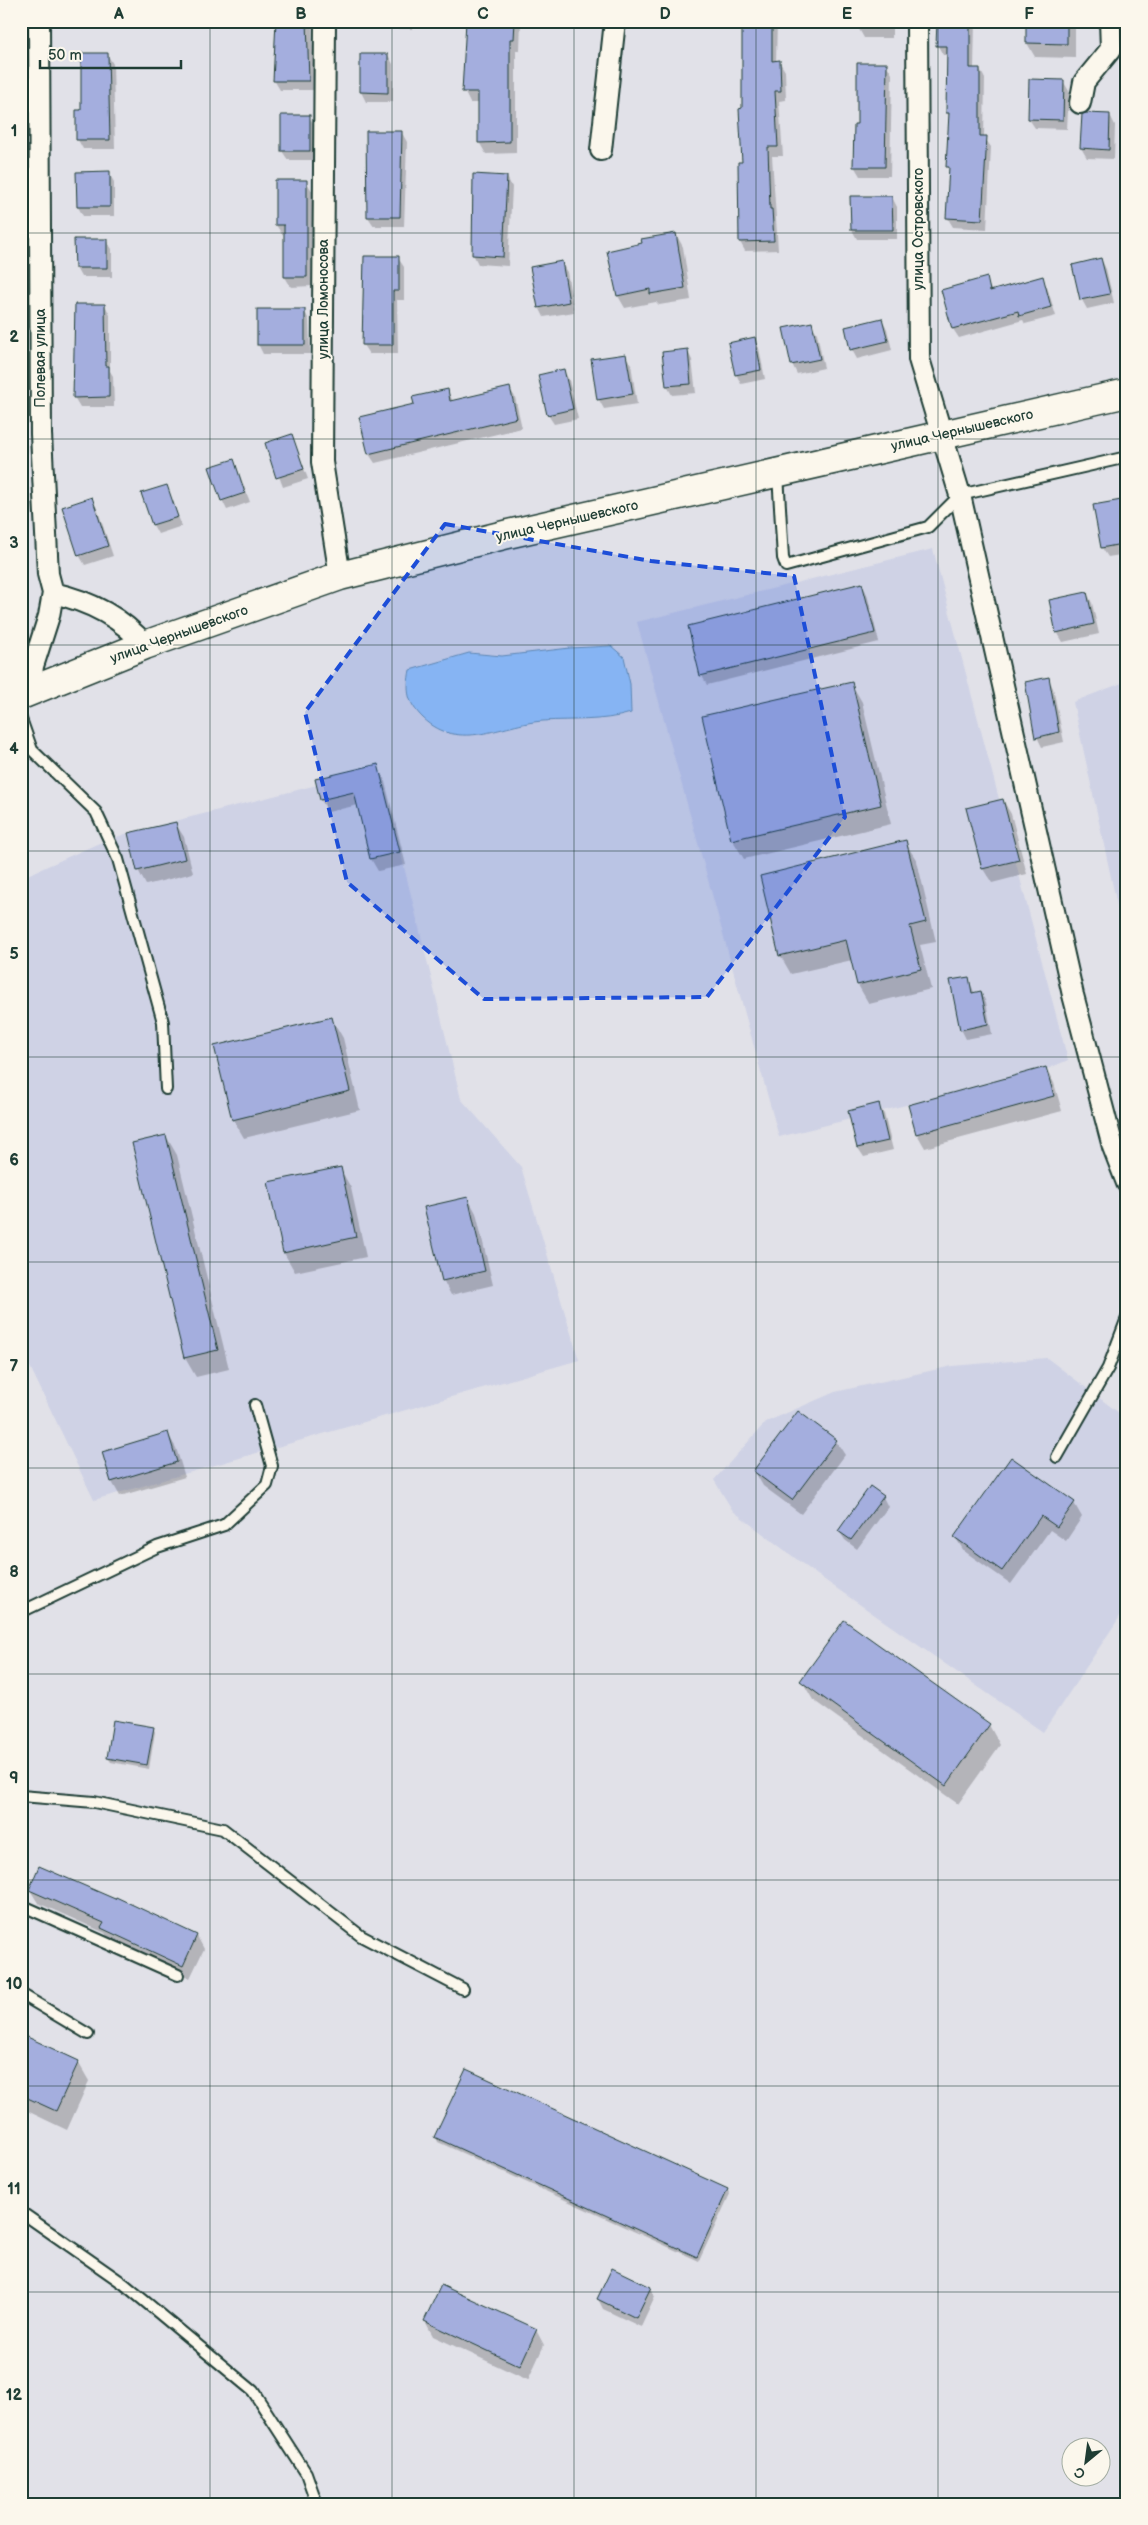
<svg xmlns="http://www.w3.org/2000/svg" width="1148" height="2525" font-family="'Balsamiq Sans',sans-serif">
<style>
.built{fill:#cfd2e5}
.water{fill:#a0cefb;stroke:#6c94ab}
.shadow{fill:#0003}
.building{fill:#a4aede;stroke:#1f3d34}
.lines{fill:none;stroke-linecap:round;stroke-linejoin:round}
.lane-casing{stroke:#1f3d34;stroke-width:14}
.street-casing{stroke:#1f3d34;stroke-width:24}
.secondary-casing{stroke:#1f3d34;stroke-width:31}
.lane{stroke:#fbf7ec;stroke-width:10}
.street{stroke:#fbf7ec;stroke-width:20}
.secondary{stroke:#fbf7ec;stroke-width:28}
.marked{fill:#1d4ed8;fill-opacity:0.2;stroke:#1d4ed8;stroke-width:4;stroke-dasharray:10 6;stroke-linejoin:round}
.grid{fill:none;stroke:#1f3d34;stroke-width:1;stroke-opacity:0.55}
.labels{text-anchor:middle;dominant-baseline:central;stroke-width:4;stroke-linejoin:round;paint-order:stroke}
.street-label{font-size:14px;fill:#1f3d34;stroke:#fbf7ec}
.neatline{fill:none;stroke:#1f3d34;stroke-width:2}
.grid-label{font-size:16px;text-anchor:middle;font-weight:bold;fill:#1f3d34}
</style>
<rect width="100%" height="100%" fill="#e1e1e8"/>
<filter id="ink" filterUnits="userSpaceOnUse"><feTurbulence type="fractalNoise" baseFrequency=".02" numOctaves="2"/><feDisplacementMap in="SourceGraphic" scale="10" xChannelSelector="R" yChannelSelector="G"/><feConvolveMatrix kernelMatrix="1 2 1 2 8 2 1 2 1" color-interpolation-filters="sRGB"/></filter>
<g filter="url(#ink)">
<g class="built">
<polygon points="933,549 1068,1060 1045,1070 779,1137 637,622"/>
<polygon points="1127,681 1127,951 1073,702"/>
<polygon points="380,769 461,1099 521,1167 579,1360 94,1500 21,1348 21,878 97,844 128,833"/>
<polygon points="1047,1358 1127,1419 1127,1606 1043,1732 816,1574 733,1511 714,1480 766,1422 835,1392 952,1366"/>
</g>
<path class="water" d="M611,646L624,657L630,684L631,713C601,722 573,719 543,721C500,724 461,753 423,718C407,702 406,691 410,670L469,653L502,656L570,648Z"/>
<g class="shadow">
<polygon points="84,21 121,21 121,26 86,26"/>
<polygon points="277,21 312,21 314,90 280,90 274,80"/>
<polygon points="373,21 412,21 412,29 377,28"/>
<polygon points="467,21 521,21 520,50 516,50 516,153 486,154 479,142 479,103 470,103 464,91"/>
<polygon points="743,21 777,21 776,62 779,61 785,71 786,100 779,101 783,156 772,156 778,250 745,251 740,242 744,163"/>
<polygon points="859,21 892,21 892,38 864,38 859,29"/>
<polygon points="938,21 975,21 974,69 980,69 985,79 984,137 991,147 987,229 953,227 947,217 950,170 948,166 950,117 947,113 948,55 943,55 938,46"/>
<polygon points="1027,21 1075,21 1075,58 1035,57 1027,43"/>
<polygon points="107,54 113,64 115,149 83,149 78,140 83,111"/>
<polygon points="361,55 388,55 393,64 393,102 366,102 361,92"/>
<polygon points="886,64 892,74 890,176 860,176 854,166 859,126"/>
<polygon points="1063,81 1069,91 1067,129 1035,128 1029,119"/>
<polygon points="1110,115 1115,125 1114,159 1087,158 1081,148 1083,116"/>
<polygon points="309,117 315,126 315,160 288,160 282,151"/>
<polygon points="402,133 407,142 404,226 374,226 368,217"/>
<polygon points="21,147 22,194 25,201 25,227 21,227"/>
<polygon points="109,173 114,182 114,216 83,216 78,207"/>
<polygon points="507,177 512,187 508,266 478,264 473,254"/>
<polygon points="306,181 312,191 312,286 291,287 285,277 285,234 282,234 276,225"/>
<polygon points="892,197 897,207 897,239 857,239 852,230"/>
<polygon points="676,234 683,247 691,300 659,305 656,302 625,308 618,296 644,244"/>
<polygon points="106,240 112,249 112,277 81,277 76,268"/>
<polygon points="21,254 26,262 25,406 21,406"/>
<polygon points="398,258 404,267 404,300 397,300 398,354 369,354 363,345 363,302 366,302"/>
<polygon points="1101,259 1106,269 1114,303 1087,309 1082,300 1073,266"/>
<polygon points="561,262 567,272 574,312 544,317 539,307"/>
<polygon points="1042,278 1047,287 1056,316 1025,324 1023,320 959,338 953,329 986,279 992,292"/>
<polygon points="105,305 110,315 110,371 113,376 114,407 80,407 74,397"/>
<polygon points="304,310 309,320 310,354 263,354 258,344"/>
<polygon points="882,319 887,329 892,350 857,359 852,350"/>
<polygon points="811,324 817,333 824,368 797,374 792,364"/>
<polygon points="754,339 759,348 765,379 741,384 736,374"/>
<polygon points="687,350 692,360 696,393 672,395 667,386 663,353"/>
<polygon points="625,355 631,364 637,404 604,409 599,400"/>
<polygon points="563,370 569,380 578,419 554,424 548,415"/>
<polygon points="509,388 515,397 522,428 375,463 369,454 415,405 447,390 453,401"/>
<polygon points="292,436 308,479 283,487 267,444"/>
<polygon points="234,460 250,502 227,510 222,500"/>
<polygon points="166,486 182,526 158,534 153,525"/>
<polygon points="91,499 97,508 113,556 85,565 79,555"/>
<polygon points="1127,500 1127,554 1108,557 1102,548"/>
<polygon points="862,584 867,594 879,642 707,685 702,676"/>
<polygon points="1087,593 1092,603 1099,634 1063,642 1057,632"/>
<polygon points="1048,678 1053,688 1064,742 1042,747 1037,737"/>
<polygon points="851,683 862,702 891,824 744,859 732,839"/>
<polygon points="377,766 384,778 406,865 378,871 371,859 358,805 328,812 321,800 316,780"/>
<polygon points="1003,800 1011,814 1027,874 992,883 983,869 968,809"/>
<polygon points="175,823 184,837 193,873 146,885 138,870"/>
<polygon points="905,842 917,861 936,942 920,945 931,989 869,1004 858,985 852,960 791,974 780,955"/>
<polygon points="968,978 975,994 981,993 986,1002 992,1034 966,1039 961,1029"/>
<polygon points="332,1019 343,1038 360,1110 244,1138 233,1119"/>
<polygon points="1046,1068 1054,1083 1062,1111 925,1148 917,1134"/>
<polygon points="878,1105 884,1114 893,1150 864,1157 858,1148"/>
<polygon points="166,1136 177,1155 229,1369 196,1377 185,1358"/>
<polygon points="340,1168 351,1188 366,1257 295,1272 284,1253"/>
<polygon points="468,1198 476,1213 493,1285 451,1295 443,1280"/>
<polygon points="168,1434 176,1448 185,1477 120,1496 112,1482 103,1453"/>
<polygon points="836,1441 845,1455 801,1514 763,1486 755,1472"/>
<polygon points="883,1497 888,1507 857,1549 845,1540 839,1531"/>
<polygon points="1074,1503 1082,1517 1066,1541 1050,1530 1011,1584 964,1551 955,1537"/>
<polygon points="802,1681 989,1725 1000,1745 958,1804 813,1700"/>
<polygon points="153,1728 155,1732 149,1769 111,1762 108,1758"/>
<polygon points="30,1890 197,1936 204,1949 190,1978 110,1941 105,1933 38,1903"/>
<polygon points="21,2035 78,2062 89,2081 67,2130 21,2108"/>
<polygon points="436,2137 727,2190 730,2194 699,2261 438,2142"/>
<polygon points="650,2288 655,2297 641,2327 603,2309 598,2299"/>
<polygon points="425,2321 536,2330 544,2345 528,2380 433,2336"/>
</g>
<g class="building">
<polygon points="276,21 307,21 309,81 273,81"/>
<polygon points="466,21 515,21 514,39 510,39 510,142 478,143 478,92 462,92"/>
<polygon points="742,21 772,21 772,61 780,60 781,91 775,91 778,147 768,147 770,209 772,209 774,241 739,242 738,162 742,162 739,109 742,108"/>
<polygon points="937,21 970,21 970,68 980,68 980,136 987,136 982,220 946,218 949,167 946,167 949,113 946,113 947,46 936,46"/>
<polygon points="1026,21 1067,21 1067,44 1026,43"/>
<polygon points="81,53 108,53 110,140 76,140 76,110 81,110"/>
<polygon points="360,54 388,54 388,93 360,92"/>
<polygon points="857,63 887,63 885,167 853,167 854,124 857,124"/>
<polygon points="1029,79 1064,80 1063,120 1028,119"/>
<polygon points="1086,113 1110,114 1109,150 1080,148 1082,114"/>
<rect x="281" y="115" width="29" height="36"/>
<polygon points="366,131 402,131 400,217 367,217"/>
<polygon points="110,171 110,207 77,207 76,172"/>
<polygon points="473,174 507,176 503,257 472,255"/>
<polygon points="275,180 307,180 307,277 284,277 284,225 275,225"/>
<polygon points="850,196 892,196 893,230 851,230"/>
<polygon points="676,233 685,288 650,294 650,289 617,296 607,251 642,243 641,239"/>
<polygon points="74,239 107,239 107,268 75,268"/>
<polygon points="364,256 399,256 399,291 393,291 393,345 362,345"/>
<polygon points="1101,258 1110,294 1080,300 1072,265"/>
<polygon points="562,261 569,302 538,308 530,267"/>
<polygon points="1043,276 1051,307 1019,316 1018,311 952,329 941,290 987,277 990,291"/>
<polygon points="75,304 105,304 106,366 109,366 109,397 73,398"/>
<rect x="257" y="309" width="48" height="36"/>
<polygon points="882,318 888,341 850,350 845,327"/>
<polygon points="812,322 820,359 791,365 783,328"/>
<polygon points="755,337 761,370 735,375 728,343"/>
<polygon points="688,349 691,384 666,386 662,352"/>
<polygon points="626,354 633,394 597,400 591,359"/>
<polygon points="564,369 573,409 547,415 538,375"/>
<polygon points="510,387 517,418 368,454 359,417 414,404 412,397 448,389 450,401"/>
<polygon points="292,434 304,469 276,478 265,443"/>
<polygon points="234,459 245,493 221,501 209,467"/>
<polygon points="167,485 178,517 152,525 141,493"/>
<polygon points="92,497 108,546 78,556 62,507"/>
<polygon points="1127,499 1127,543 1101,548 1093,505"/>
<polygon points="862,583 875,633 700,676 688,626"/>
<polygon points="1087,592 1094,624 1056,633 1049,600"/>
<polygon points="1049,677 1059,732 1035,738 1025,682"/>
<polygon points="852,682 881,805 731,840 702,716"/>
<polygon points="378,764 400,852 370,859 354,792 320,800 315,779"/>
<polygon points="1003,799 1019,860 982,869 966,808"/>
<polygon points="176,822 185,859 137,871 128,833"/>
<polygon points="906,840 926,922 910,926 921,969 857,985 846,940 779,956 760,876"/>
<polygon points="969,977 972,993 981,991 988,1024 960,1030 950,980"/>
<polygon points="332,1017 350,1091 232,1120 214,1046"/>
<polygon points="1046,1067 1054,1096 916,1134 908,1105"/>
<polygon points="879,1103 888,1141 857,1148 848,1111"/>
<polygon points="166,1135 218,1350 184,1358 132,1143"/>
<polygon points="341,1167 356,1237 283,1253 268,1182"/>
<polygon points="468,1197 485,1271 442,1281 424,1207"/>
<polygon points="798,1411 837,1440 792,1500 753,1471"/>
<polygon points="168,1432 177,1462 111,1482 102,1452"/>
<polygon points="1011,1457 1075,1502 1057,1527 1041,1516 1002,1571 954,1537"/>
<polygon points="870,1486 884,1496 851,1540 838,1531"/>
<polygon points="844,1620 990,1724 946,1786 800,1681"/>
<polygon points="113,1720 154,1727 147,1765 107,1758"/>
<polygon points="39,1866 115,1899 116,1897 197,1935 183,1966 101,1928 104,1923 29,1890"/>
<polygon points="21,2034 79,2061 56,2111 21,2095"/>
<polygon points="466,2069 728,2189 697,2257 434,2137"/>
<polygon points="612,2268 651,2287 636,2318 597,2299"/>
<polygon points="441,2285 537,2329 520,2366 424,2321"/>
</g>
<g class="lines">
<g class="lane-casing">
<g id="lane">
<polyline points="778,474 783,558 786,566 928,527 960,495 1127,457"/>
<polyline points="21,719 32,750 96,812 118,859 163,1022 166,1089"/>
<polyline points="1057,1457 1108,1368 1127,1318"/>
<polyline points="21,1612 157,1547 224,1525 267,1485 272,1466 255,1405"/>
<polyline points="21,1796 94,1802 223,1829 361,1936 463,1989"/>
<polyline points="21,1905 178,1975"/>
<polyline points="21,1994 88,2034"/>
<polyline points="21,2212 124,2284 253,2391 306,2473 317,2504"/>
</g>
</g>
<g class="street-casing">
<g id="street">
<polyline points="325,21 322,462 340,576"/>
<polyline points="917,21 919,359 960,495 1073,995 1113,1147 1127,1183"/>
<polyline points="1080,103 1084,82 1111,49 1110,21"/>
<polyline points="601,150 615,21"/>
<path d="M53,593C89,601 121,617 145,645"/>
<polyline points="30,692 33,666 49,616 53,593 48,574 41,434 39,21"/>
</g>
</g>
<g class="secondary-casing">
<polyline id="secondary" points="21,695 145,645 340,576 508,534 1127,393"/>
</g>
<use href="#lane" class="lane"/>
<use href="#street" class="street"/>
<use href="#secondary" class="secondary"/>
</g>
</g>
<path class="marked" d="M445,524L651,561L794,576L845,817L707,997L484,999L347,882L305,712Z"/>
<path class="grid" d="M210,21V2504M392,21V2504M574,21V2504M756,21V2504M938,21V2504M21,233H1127M21,439H1127M21,645H1127M21,851H1127M21,1057H1127M21,1262H1127M21,1468H1127M21,1674H1127M21,1880H1127M21,2086H1127M21,2292H1127"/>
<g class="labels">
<g class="street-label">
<text transform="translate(918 229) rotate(-90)">улица Островского</text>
<text transform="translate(323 299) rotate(-90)">улица Ломоносова</text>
<text transform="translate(40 358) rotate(-90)">Полевая улица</text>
<text transform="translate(962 430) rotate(-13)">улица Чернышевского</text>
<text transform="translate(567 521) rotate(-13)">улица Чернышевского</text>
<text transform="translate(179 634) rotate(-20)">улица Чернышевского</text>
</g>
</g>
<rect width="1148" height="2525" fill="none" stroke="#fbf7ec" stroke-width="55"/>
<g transform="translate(1086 2462) rotate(209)"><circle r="24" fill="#fbf7ec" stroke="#a3ada2"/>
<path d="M0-4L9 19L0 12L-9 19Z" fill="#1f3d34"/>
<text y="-8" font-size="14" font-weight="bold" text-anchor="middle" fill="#1f3d34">С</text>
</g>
<path d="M40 60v8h141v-8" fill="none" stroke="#1f3d34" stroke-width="2.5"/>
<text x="48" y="60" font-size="15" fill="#1f3d34" stroke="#fbf7ec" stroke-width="4" paint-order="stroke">50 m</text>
<rect x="28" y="28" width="1092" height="2470" class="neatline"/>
<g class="grid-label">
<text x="119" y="19">A</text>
<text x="301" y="19">B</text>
<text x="483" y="19">C</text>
<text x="665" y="19">D</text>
<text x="847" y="19">E</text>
<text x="1029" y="19">F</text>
<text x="14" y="136">1</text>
<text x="14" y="342">2</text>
<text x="14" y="548">3</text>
<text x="14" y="754">4</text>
<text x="14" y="959">5</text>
<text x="14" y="1165">6</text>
<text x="14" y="1371">7</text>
<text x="14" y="1577">8</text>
<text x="14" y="1783">9</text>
<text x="14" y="1989">10</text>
<text x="14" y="2194">11</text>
<text x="14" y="2400">12</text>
</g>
</svg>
